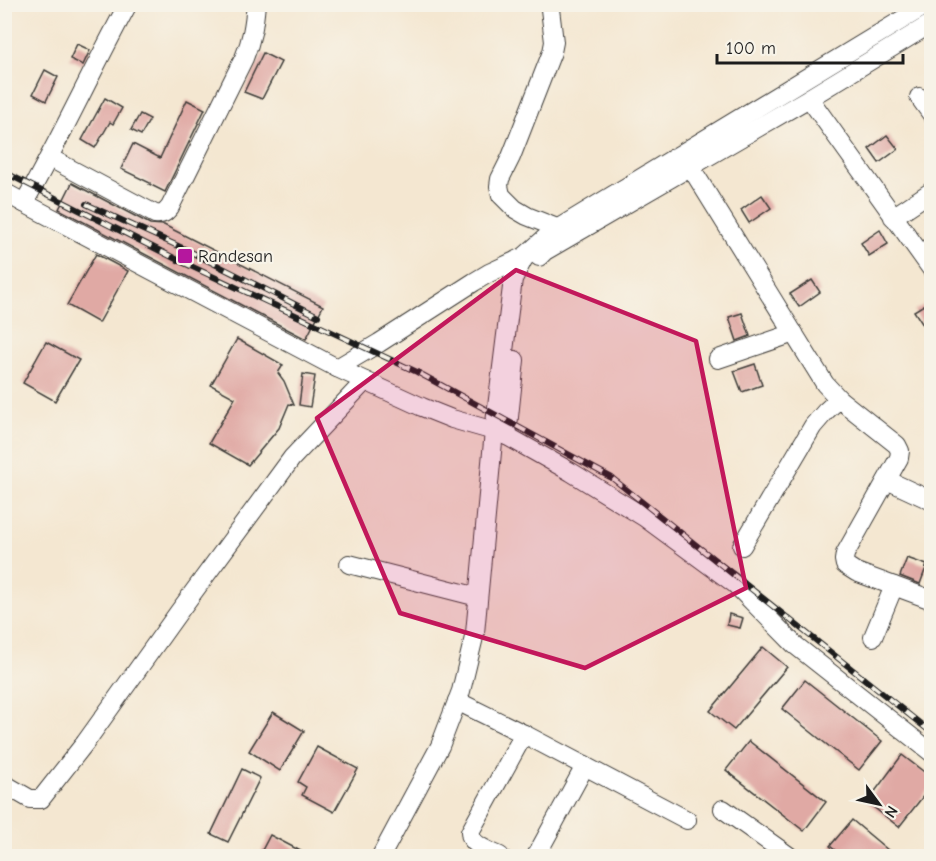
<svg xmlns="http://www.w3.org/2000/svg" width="936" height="861" font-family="'Comic Neue',sans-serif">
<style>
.building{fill:#e0a9a4}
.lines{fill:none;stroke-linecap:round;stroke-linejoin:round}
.minor-casing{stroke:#3c3a37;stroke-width:20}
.minor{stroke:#fff;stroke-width:18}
.rail-casing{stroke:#1c1c1c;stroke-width:6}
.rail{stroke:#f7f3e8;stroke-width:4;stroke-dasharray:11;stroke-linecap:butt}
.marked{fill:#c2185b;fill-opacity:0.2;stroke:#c2185b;stroke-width:4.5;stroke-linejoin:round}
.poi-dot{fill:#b5179e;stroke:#f7f3e8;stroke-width:2}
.labels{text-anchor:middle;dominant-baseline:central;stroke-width:4.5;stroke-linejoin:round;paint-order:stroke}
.poi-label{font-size:18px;fill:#1c1c1c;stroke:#f7f3e8;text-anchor:start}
</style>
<rect width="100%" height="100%" fill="#f7f3e8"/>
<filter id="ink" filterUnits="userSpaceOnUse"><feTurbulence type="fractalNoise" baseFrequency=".0167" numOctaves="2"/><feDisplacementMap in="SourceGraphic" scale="12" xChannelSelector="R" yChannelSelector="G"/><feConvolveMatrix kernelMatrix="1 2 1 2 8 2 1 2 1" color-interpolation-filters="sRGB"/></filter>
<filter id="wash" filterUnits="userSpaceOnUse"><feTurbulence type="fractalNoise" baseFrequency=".008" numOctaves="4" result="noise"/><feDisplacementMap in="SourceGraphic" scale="24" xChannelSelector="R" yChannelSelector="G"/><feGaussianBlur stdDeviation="1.35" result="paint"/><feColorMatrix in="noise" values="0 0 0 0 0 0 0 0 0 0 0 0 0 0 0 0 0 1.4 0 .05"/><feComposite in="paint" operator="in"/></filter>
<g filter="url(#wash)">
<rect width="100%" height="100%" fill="#f4e7d1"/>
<g id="blocks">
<g class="building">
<polygon points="77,44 90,50 83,65 70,59"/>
<polygon points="263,53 281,62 262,99 244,92"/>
<polygon points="45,70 58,77 46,101 33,94"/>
<polygon points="105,98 122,108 113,124 110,122 95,148 82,140"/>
<polygon points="187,100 205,109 165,192 149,184 150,183 121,169 133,144 160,158"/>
<polygon points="140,114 150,119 141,135 131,130"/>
<polygon points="887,135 898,149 879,163 869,149"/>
<polygon points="72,183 150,224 164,225 323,306 306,339 59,209"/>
<polygon points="762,195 771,208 749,223 741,210"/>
<polygon points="880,230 888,244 869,256 861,243"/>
<polygon points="96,254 128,271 99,323 67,305"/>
<polygon points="812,280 820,292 799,307 790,294"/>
<polygon points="932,300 932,319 923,325 914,311"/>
<polygon points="742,313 750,336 737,341 729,317"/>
<polygon points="237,339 283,365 278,373 284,381 294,405 289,404 279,428 248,465 209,443 235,398 211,385"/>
<polygon points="46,342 79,360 55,401 23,383"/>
<polygon points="755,364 762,385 742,392 734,371"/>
<polygon points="303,374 315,376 310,407 299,405"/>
<polygon points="907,558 927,565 920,584 900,576"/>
<polygon points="729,614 743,618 740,628 727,625"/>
<polygon points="763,647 787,667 734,730 710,711"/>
<polygon points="805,680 882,741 859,770 782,709"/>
<polygon points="273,712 304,731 280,771 249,751"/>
<polygon points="749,741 826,802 804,831 726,770"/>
<polygon points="317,747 358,769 334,812 302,795 306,787 298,782"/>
<polygon points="902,755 932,778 932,785 899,827 867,802"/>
<polygon points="242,769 260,778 228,842 211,834"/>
<polygon points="852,820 895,856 842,856 830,846"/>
<polygon points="270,835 310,856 259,856"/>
</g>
</g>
</g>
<g filter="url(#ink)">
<use href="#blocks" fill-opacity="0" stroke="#3c3a37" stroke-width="1.5"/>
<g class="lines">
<g class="minor-casing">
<g id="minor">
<polyline points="550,9 554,42 552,52 511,157 500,179 499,186 501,195 515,209 527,216 557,228"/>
<polyline points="919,97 932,115"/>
<polyline points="809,98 932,270"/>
<path d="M50,158L155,214C163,215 165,213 170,207L244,58C252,39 254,25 256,4"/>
<polyline points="690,166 825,384 839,399 897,445 900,451 899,458 845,554 844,560 845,565 856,572 932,600"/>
<polyline points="4,192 24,203 337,368 422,407 452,419 494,431 507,436 571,472 644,517 735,584 795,645 932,753"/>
<path d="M24,203C61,138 92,70 128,4"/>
<polyline points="893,217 932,191"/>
<polyline points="539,257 545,251 809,98 932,23"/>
<polyline points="718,359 794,333"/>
<polyline points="337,368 379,343 474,282 489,273 528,255"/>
<polyline points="507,436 515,360"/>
<polyline points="887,480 932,501"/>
<polyline points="742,546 813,426 826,411 839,399"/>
<polyline points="349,564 478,597"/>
<polyline points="873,637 894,586"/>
<polyline points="457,701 524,734 687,820"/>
<polyline points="4,784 30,799 41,799 85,743 178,613 292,458 365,381"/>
<polyline points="723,809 789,856"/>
<polyline points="381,856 440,746 461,691 475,633 494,431 513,279 525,256 552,232 928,4"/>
<path d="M500,856C489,851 470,845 470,832L524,734"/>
<polyline points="536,856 585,766"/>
</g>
</g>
<use href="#minor" class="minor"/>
<g class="rail-casing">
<g id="rail">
<polyline points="4,172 182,262 417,372 612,478 932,733"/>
<polyline points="86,204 189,251 318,316"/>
</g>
</g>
<use href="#rail" class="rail"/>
</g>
</g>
<path class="marked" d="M516,270L696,341L746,588L585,668L400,613L317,418Z"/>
<rect class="poi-dot" x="177" y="248" width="16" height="16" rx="3"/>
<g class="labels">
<g class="poi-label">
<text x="198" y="256">Randesan</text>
</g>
</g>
<rect width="936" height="861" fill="none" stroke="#f7f3e8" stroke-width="24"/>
<g transform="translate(879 804) rotate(123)" stroke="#f7f3e8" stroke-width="4.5" paint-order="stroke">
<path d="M0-4.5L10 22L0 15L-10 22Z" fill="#1c1c1c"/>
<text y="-9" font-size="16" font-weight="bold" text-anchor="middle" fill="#1c1c1c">N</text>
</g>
<path d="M717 54v9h186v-9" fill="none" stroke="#1c1c1c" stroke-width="3"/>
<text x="726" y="54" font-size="18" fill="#1c1c1c" stroke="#f7f3e8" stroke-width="4.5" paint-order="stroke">100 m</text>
</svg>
